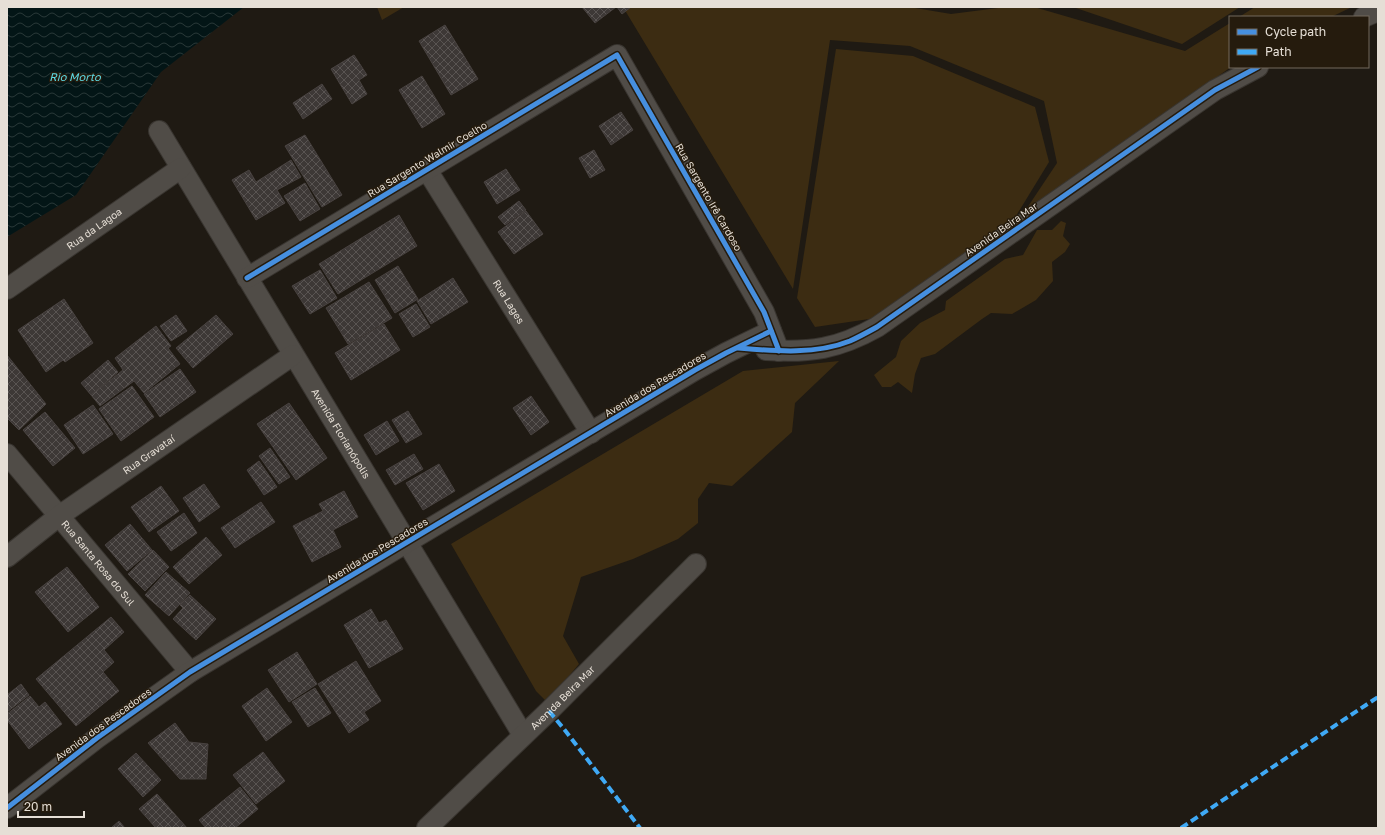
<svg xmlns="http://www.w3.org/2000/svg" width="1385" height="835" font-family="'Golos Text',sans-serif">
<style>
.green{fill:#3c2c12}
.water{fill:url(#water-waves)}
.building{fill:url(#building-cross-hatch);stroke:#484240}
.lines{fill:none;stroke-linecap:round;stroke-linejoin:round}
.street-casing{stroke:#393530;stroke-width:22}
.street{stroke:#504c47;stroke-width:20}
.quiet{stroke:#3fa9f5;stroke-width:4;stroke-dasharray:8 4;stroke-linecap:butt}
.cycleway-casing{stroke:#251b0d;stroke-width:8}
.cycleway{stroke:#468fdf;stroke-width:5}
.labels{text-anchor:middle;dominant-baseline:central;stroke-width:3;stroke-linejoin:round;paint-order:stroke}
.street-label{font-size:10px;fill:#e6dfd6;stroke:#251b0d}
.water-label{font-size:11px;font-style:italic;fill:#5ddbe6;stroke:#251b0d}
</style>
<defs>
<pattern id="water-waves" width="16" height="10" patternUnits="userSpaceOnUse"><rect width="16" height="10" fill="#031516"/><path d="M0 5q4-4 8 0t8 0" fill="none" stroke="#283737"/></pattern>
<pattern id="building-cross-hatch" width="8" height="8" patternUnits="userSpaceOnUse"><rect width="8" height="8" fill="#3d3836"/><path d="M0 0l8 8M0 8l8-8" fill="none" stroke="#595452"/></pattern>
</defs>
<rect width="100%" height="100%" fill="#1f1a13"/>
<g class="green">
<polygon points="377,7 404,7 382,20"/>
<polygon points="623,7 909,7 951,14 1006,7 1034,7 1185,51 1230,23 1230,67 1231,67 1023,214 1057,163 1044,101 910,46 830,40 793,289"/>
<polygon points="1073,7 1240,7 1182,44"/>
<polygon points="1255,7 1352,7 1331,17 1239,17"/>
<polygon points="836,49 913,56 1035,107 1049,162 1016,216 876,318 815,327 797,298"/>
<polygon points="1061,221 1066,223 1063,236 1070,244 1065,252 1052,262 1053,281 1036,300 1012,314 991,313 982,319 935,354 921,358 915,374 912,393 898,382 891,387 882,387 874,375 896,357 901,341 920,323 945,310 946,301 1005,259 1023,255 1037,230 1052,230"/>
<polygon points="839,361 795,403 792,432 732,486 709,483 698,499 698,523 678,539 633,559 581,577 563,636 579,664 547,702 536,691 451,544 743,371"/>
</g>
<polygon class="water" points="7,7 244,7 161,72 76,195 7,237"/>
<g class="building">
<polygon points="582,7 616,7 595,23"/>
<polygon points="617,7 631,7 622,14"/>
<polygon points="445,25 478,79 451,95 419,41"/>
<polygon points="354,55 367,75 359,80 367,94 352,104 331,69"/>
<polygon points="422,76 445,114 422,128 399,90"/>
<polygon points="322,84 332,99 303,119 293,103"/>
<polygon points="621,112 633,130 611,145 599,126"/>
<polygon points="305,135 342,195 322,207 285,146"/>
<polygon points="594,150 605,170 590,178 579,158"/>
<polygon points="291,160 301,177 277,190 285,203 256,220 232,180 249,170 256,182"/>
<polygon points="506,169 520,190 497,204 484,182"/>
<polygon points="305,183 320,209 300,221 284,196"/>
<polygon points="519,201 526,210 505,225 498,217"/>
<polygon points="526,211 543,234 514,254 498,232"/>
<polygon points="399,215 417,246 338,294 319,264"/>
<polygon points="398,266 418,299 395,313 375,280"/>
<polygon points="320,270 337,298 310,314 292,286"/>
<polygon points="453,278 468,302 431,324 417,301"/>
<polygon points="369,282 392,318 348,344 326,308"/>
<polygon points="64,299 93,343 65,362 63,360 46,372 18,330"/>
<polygon points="416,304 430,327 413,337 399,314"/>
<polygon points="176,315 187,331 171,341 160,326"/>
<polygon points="216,315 233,334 193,368 176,348"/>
<polygon points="384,324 400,350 351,380 335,353"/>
<polygon points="156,326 171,346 168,348 180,364 144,393 134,381 100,406 91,395 123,370 115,358"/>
<polygon points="7,355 46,404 19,430 7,418"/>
<polygon points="108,360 118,372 91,395 81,383"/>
<polygon points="180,369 196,392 160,417 144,394"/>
<polygon points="132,386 154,417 121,441 99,409"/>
<polygon points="531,396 549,422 531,435 513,408"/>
<polygon points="289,403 327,458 296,480 257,424"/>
<polygon points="93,405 113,434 83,454 64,425"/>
<polygon points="408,411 422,434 406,443 392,420"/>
<polygon points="45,412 75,448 53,466 23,430"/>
<polygon points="387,421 399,441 376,455 364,435"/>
<polygon points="270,448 290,477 279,484 259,456"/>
<polygon points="414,454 423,469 395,485 386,470"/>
<polygon points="259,461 277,487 264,495 247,470"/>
<polygon points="439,464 455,491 423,510 406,483"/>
<polygon points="204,484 220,507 199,522 183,498"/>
<polygon points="161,486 179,511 149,532 131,507"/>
<polygon points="344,491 358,517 333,530 341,547 312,562 293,526 323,511 319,504"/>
<polygon points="261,502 275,522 235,548 221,528"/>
<polygon points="184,513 197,533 171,551 157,532"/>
<polygon points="130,524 152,550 127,571 105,545"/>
<polygon points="206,537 222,555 189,584 173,567"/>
<polygon points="153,550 169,567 145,591 128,574"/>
<polygon points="67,567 99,607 68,632 35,592"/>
<polygon points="166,572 190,593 169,616 145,595"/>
<polygon points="190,595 216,619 196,640 173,619 183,608 180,605"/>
<polygon points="371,609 379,623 386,620 403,649 369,668 344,625"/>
<polygon points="111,617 124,632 104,650 114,662 103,672 119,691 76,726 36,679"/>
<polygon points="297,652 317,684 289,702 268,670"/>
<polygon points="356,661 381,701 364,712 369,720 349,733 318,684"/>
<polygon points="21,684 29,695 7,712 7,695"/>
<polygon points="267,688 292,722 266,741 242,706"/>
<polygon points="315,688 331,713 308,727 292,702"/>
<polygon points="30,696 39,707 45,702 62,724 29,749 7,720 7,714"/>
<polygon points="175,723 189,742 208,744 206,779 180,779 148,743"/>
<polygon points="263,752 285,781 256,804 233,775"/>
<polygon points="136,753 161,780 143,797 118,769"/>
<polygon points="240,787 258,809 235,828 206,828 199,820"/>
<polygon points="157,794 187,828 156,828 139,809"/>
<polygon points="119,821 125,828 111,828"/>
</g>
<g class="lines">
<g class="street-casing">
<g id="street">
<polyline points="1364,17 1378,11"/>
<path id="s1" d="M159,131L523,735"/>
<path id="s2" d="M427,170L591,433"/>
<polyline points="247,278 617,55 764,312 779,351"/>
<path id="s3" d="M7,289L181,168"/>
<path d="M766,350C810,353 838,349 877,327L1215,90L1258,67"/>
<path id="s4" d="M7,454L190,672"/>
<path id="s5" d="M7,557L59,516L293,355"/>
<polyline points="7,808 97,738 190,672 695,370 726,353 771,331"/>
<path id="s6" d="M427,828L549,711L696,564"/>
</g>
</g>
<use href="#street" class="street"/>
<g class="quiet">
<polyline points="549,711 564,729 640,828"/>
<polyline points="1181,828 1378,697"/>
</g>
<g class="cycleway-casing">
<g id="cycleway">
<polyline points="247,278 617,55 764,312 779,351"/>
<path d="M738,348C774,351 815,355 850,341C859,337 868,332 877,327L1215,90L1258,67"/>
<polyline points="7,808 97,738 190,672 695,370 726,353 771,331"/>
</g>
</g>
<use href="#cycleway" class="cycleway"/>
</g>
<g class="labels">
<g class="street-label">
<text transform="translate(427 159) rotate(-31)">Rua Sargento Walmir Coelho</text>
<text transform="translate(709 197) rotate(60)">Rua Sargento Irê Cardoso</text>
<text stroke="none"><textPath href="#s3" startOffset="106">Rua da Lagoa</textPath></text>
<text transform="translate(1001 229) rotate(-35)">Avenida Beira Mar</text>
<text stroke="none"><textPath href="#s2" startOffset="155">Rua Lages</textPath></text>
<text transform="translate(655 384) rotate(-31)">Avenida dos Pescadores</text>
<text stroke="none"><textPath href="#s1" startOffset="353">Avenida Florianópolis</textPath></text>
<text stroke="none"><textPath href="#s5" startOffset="175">Rua Gravataí</textPath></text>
<text transform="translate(377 550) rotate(-31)">Avenida dos Pescadores</text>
<text stroke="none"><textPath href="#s4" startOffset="142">Rua Santa Rosa do Sul</textPath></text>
<text stroke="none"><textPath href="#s6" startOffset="188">Avenida Beira Mar</textPath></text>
<text transform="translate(103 724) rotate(-36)">Avenida dos Pescadores</text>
</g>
<g class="water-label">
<text x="75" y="76">Rio Morto</text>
</g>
</g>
<rect width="1385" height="835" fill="none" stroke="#e6dfd6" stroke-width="16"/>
<rect x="1229" y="16" width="140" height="52" fill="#251b0d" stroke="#72695d"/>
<rect x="1237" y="29" width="20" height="6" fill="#468fdf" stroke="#72695d"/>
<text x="1265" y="36" font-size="12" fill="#e6dfd6">Cycle path</text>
<rect x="1237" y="49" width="20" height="6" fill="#3fa9f5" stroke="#72695d"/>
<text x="1265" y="56" font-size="12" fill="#e6dfd6">Path</text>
<path d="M18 811v6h66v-6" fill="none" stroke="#e6dfd6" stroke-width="2"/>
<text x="24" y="811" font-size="12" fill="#e6dfd6" stroke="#251b0d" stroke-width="3" paint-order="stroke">20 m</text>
</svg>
